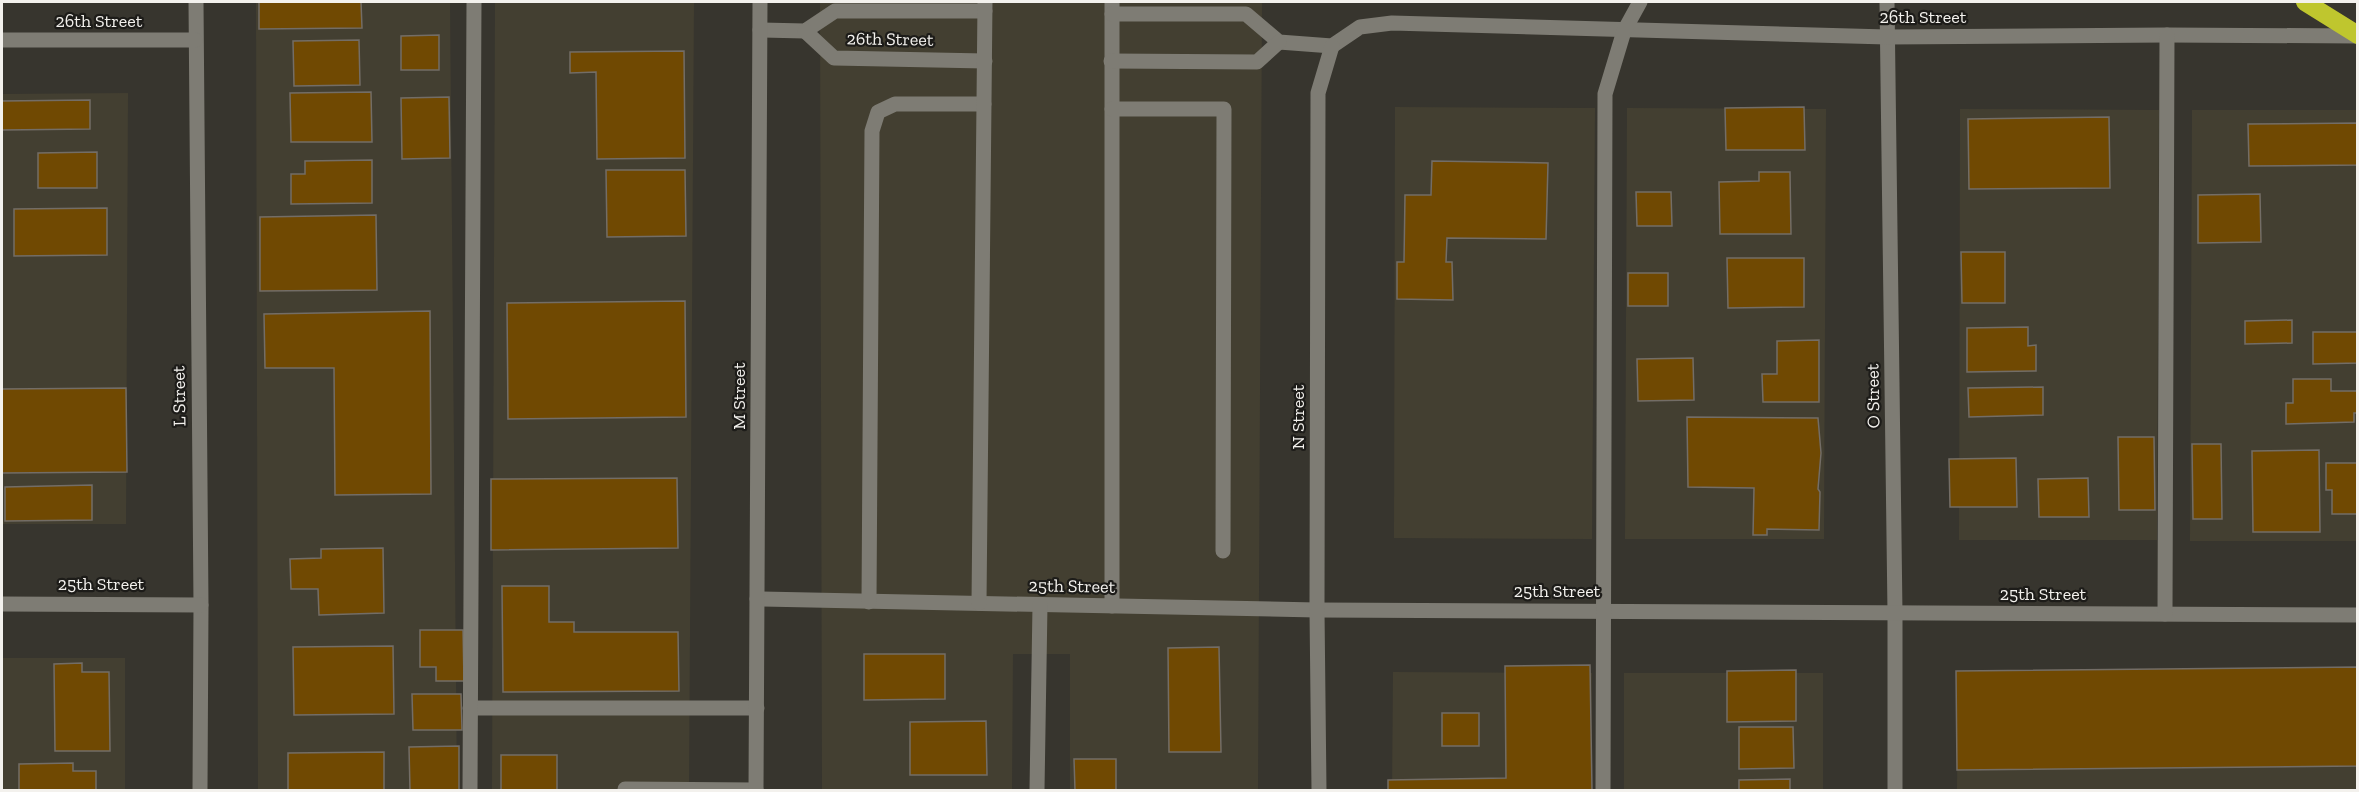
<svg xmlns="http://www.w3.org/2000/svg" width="2359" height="792" font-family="'Zilla Slab',serif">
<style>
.built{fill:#433f31}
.building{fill:#704902;stroke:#736d66;stroke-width:1.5}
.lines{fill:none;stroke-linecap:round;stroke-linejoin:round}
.minor{stroke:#7e7c74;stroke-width:15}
.highway{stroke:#bfc62e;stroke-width:18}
.labels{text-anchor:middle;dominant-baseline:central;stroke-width:4.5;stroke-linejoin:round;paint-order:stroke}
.street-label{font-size:18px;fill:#f3f1ed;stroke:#1d1c19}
</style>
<rect width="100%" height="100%" fill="#37352e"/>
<g class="built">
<polygon points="256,2 450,2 457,790 258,790"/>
<polygon points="495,2 694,2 689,790 492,790"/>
<polygon points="820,2 1262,2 1258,790 1070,790 1070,654 1013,654 1012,790 822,790"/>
<polygon points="128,93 126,524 2,524 2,94"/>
<polygon points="1395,107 1595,108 1592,539 1394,538"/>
<polygon points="1627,108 1826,109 1824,539 1625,539"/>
<polygon points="1960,109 2159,110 2157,540 1959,540"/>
<polygon points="2192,110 2357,110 2357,541 2190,541"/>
<rect x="2" y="658" width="123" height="132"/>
<polygon points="1393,672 1592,673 1591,790 1392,790"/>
<rect x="1624" y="673" width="199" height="117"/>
<polygon points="1958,674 2357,675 2357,790 1957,790"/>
</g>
<g class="building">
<polygon points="259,2 361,2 362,28 259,29"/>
<polygon points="439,35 439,70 401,70 401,36"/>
<polygon points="359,40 360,85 294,86 293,41"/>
<polygon points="684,51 685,158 597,159 596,72 570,73 570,52"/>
<polygon points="371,92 372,142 291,142 290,93"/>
<polygon points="449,97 450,158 402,159 401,98"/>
<polygon points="90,100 90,129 2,130 2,101"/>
<polygon points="1804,107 1805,150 1726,150 1725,108"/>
<polygon points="2109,117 2110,188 1969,189 1968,119"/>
<polygon points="2358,123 2358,165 2249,166 2248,124"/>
<polygon points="97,152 97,188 38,188 38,153"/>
<polygon points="372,160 372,203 291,204 291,174 305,174 305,161"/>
<polygon points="1432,161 1548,163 1546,239 1447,238 1446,262 1452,262 1453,300 1397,299 1397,262 1404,262 1405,195 1431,195"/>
<polygon points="606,170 685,170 686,236 607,237"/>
<polygon points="1759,172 1790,172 1791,234 1720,234 1719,182 1759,181"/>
<polygon points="1636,192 1671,192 1672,226 1637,226"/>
<polygon points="2260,194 2261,242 2198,243 2198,195"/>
<polygon points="107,208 107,255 14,256 14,209"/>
<polygon points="376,215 377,290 260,291 260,217"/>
<polygon points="1961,252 2005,252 2005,303 1962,303"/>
<polygon points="1727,258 1804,258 1804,307 1728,308"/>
<rect x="1628" y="273" width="40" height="33"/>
<polygon points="685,301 686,417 508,419 507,303"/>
<polygon points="430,311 431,494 335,495 334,368 265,368 264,314"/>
<polygon points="2292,320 2292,343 2245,344 2245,321"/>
<polygon points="2028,327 2028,346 2036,345 2036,371 1967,372 1967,328"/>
<polygon points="2313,332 2358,332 2358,363 2313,364"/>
<polygon points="1819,340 1819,402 1763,402 1762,374 1777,374 1777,341"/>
<polygon points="1693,358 1694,400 1638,401 1637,359"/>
<polygon points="2293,379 2331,379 2331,391 2358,391 2358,413 2354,413 2354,422 2286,424 2286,403 2293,403"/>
<polygon points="2043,387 2043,415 1969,417 1968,388"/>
<polygon points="126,388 127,472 2,473 2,389"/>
<polygon points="1687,417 1818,418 1821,453 1818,489 1820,492 1819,530 1767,529 1767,535 1753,535 1754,488 1688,487"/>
<polygon points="2118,437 2154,437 2155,510 2119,510"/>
<polygon points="2192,444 2221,444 2222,519 2193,519"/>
<polygon points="2319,450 2320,532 2253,532 2252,451"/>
<polygon points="2016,458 2017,507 1950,507 1949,459"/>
<polygon points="2326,463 2358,463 2358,514 2332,514 2332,490 2326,490"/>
<polygon points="677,478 678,548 491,550 491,479"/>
<polygon points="2088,478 2089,517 2039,517 2038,479"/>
<polygon points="92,485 92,520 5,521 5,487"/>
<polygon points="383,548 384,613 319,615 318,589 291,589 290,559 321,558 321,549"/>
<polygon points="502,586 549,586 549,622 574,622 574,632 678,632 679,691 503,692"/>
<polygon points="420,630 463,630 464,681 436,681 436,667 420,667"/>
<polygon points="393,646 394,714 294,715 293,647"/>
<polygon points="1219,647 1221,752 1169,752 1168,648"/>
<polygon points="864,654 945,654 945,699 864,700"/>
<polygon points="82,663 82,672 109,672 110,751 55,751 54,664"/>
<polygon points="1590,665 1592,790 1388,790 1388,780 1506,778 1505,666"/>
<polygon points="2358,667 2358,766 1957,770 1956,671"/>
<polygon points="1796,670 1796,721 1727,722 1727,671"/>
<polygon points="412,694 461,694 462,730 413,730"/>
<rect x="1442" y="713" width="37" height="33"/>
<polygon points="986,721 987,775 910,775 910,722"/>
<polygon points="1739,727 1793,727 1794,768 1739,769"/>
<polygon points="459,746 459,790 410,790 409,747"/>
<polygon points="384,752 384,790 288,790 288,753"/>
<rect x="501" y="755" width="56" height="35"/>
<polygon points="1074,759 1116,759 1116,790 1075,790"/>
<polygon points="73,763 73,771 96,771 96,790 19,790 19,764"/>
<polygon points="1790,779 1790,790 1739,790 1739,780"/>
</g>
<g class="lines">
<g class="minor">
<polyline points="196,2 201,605 200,790"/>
<polyline points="1112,2 1112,606"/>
<polyline points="1887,2 1895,613 1895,790"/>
<polyline points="1112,14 1246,14 1279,42 1332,46 1360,27 1392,23 1887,37 2167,35 2358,36"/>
<polyline points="760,30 805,31 835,11 985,11"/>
<polyline points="805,31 834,58 985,61"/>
<polyline points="2,40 195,40"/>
<polyline points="1111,61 1257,62 1279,42"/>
<polyline points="1112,109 1224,109 1223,551"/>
<polyline points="757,599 1317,610 2358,615"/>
<polyline points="869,602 872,131 878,112 895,104 984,104"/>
<polyline points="979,603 985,2"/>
<polyline points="2,604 201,605"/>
<polyline points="2165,614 2167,35"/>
<polyline points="470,708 757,708"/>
<polyline points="470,790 474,2"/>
<polyline points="625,790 625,789 756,790"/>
<polyline points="756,790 760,2"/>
<polyline points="1037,790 1040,605"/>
<polyline points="1319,790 1317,610 1318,93 1332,46"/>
<polyline points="1603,790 1605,94 1624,31 1640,2"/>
</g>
<polyline class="highway" points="2305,2 2358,35"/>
</g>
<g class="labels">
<g class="street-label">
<text x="1923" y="17">26th Street</text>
<text x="99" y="21">26th Street</text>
<text transform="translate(890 39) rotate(1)">26th Street</text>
<text transform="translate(179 396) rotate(-91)">L Street</text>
<text transform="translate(739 396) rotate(-90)">M Street</text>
<text transform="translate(1873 396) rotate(-91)">O Street</text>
<text transform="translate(1298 417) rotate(-90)">N Street</text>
<text x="101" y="584">25th Street</text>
<text transform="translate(1072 586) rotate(1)">25th Street</text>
<text x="1557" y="591">25th Street</text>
<text x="2043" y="594">25th Street</text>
</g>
</g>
<rect width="2359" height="792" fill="none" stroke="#f3f1ed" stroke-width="6"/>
</svg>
